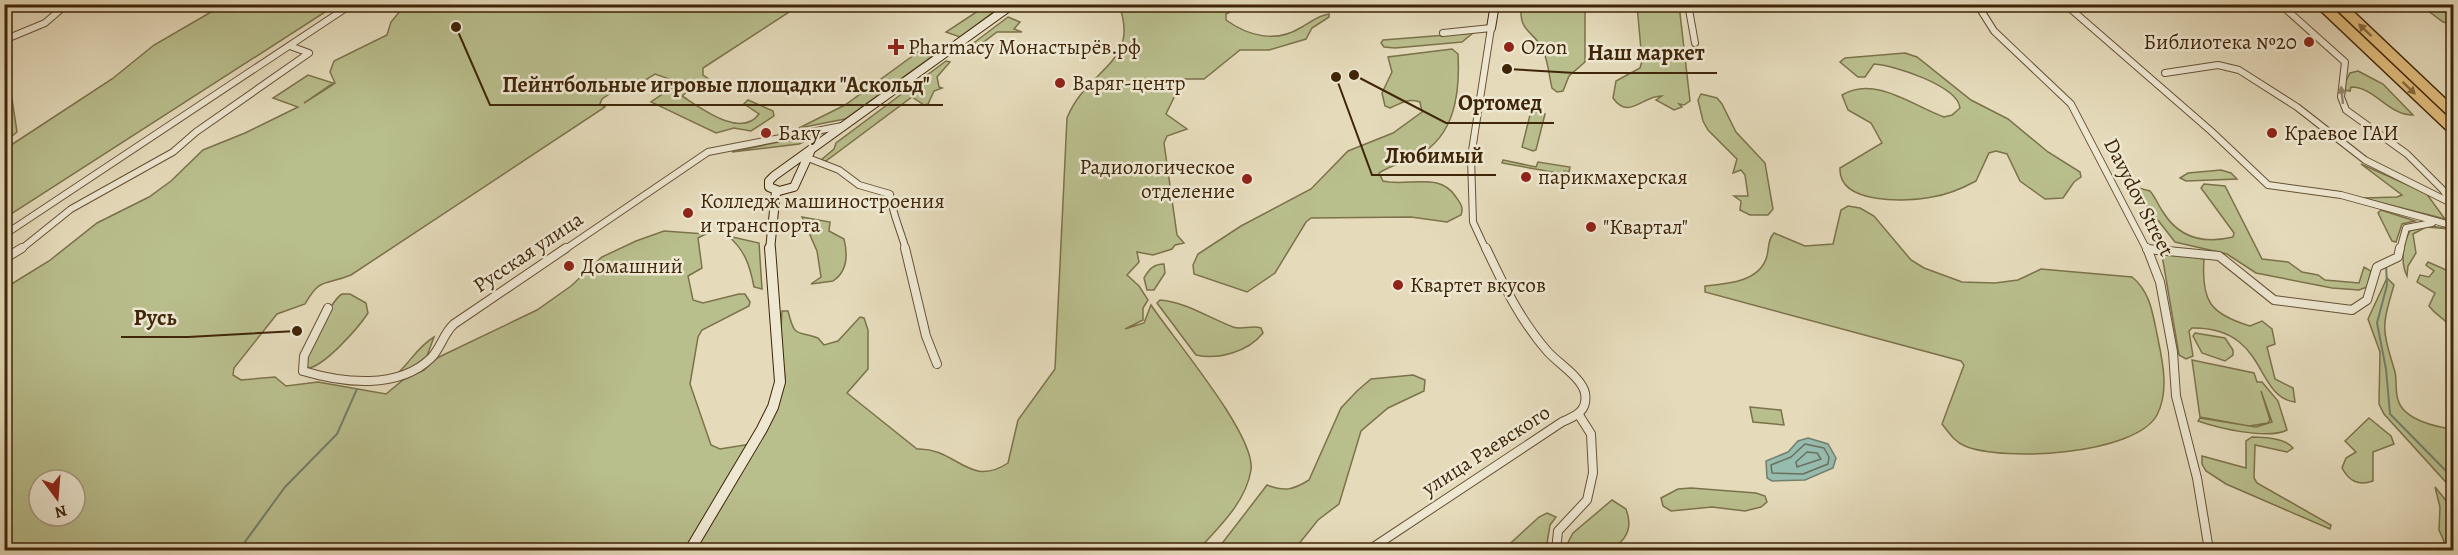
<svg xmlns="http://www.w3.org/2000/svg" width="2458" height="555" font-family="Alegreya,serif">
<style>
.green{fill:#b9be8d;stroke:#7c724a;stroke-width:1.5;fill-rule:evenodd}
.water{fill:#96bbaf;stroke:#737f6c;stroke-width:1.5}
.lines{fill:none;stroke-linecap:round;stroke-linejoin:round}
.shore{stroke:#6a705b;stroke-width:1.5}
.stream{stroke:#737f6c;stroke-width:2}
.street-far1-casing{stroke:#685234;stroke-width:8}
.street-casing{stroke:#685234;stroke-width:10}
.secondary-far1-casing{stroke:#3f2507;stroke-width:10}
.secondary-casing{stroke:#3f2507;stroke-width:12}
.highway-casing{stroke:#3f2507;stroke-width:13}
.street-far1{stroke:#eee8d3;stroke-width:6}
.street{stroke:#eee8d3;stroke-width:8}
.secondary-far1{stroke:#eee8d3;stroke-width:8}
.secondary{stroke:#eee8d3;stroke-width:10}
.highway{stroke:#e2be7e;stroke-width:10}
.oneway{fill:#886a3d}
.oneway2{fill:#96866d}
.poi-dot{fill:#8f2418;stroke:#eee8d3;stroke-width:2}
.labels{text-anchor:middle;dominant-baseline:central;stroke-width:5;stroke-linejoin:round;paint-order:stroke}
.poi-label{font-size:21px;fill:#3f2507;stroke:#eee8d3;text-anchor:start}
.street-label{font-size:21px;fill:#3f2507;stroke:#eee8d3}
.leader{fill:none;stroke:#3f2507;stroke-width:2}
.callout-dot{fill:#3f2507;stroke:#eee8d3;stroke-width:2}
.callout-label{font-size:22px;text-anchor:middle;font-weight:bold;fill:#3f2507;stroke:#eee8d3;stroke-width:5;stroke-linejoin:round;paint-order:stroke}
</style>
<rect width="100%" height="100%" fill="#e5dbbb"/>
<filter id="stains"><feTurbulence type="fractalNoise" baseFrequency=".00333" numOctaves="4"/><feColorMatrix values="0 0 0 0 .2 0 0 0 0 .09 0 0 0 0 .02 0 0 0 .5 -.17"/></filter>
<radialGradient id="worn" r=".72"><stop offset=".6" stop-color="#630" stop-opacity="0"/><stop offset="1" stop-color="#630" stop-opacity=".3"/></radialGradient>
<g class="green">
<polygon points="223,5 336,5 5,218 5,149 112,79 154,45"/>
<path d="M405,5H800L703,68V75L712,81H675L655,74L626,92L611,93L602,99L600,104L605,107L351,275C325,286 321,276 305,304L277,314L234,368L233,375L241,380L275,377L286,386L318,382L386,394L403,380L424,370L437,358L537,310L571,286L602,257L636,241L664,231L706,234L698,238L702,268L688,276L693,300L703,303L739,294H745L750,302L749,306L702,330L698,337L690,384L711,445L720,449L751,444L778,404L785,377L780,344L782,311H788C795,339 796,330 818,338L824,345L838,341L860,317L864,318L868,330V369L847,393L917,449C956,447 969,489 1008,463L1018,420L1055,369L1067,118C1087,68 1141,64 1119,5H1244L1226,14V20C1248,36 1276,43 1300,28C1309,23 1319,15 1329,14V17L1312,28L1306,39L1269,50H1240L1204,79H1183L1166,114L1187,129L1167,136L1164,143L1177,235L1184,243L1175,245L1172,249L1153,255L1137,252L1139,262L1127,275L1139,286L1148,300L1143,308V320L1125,329L1144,323L1151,305C1172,337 1256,435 1251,470C1246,502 1219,527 1198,550H5L4,455L8,450L4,445L5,288L49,261L97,223L149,197L171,181L203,150L245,133L298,107L273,98L308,75L333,83L304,103L331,86L335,83L330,72L334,61L387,35L391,22ZM39,480H75V516H39Z"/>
<polygon points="987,5 1003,5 960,37 946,32"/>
<path d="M1521,5H1585V62L1569,76L1563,91L1557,92L1552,88C1549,76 1548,61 1543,50C1533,29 1519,34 1521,5Z"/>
<path d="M1637,5H1679L1690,101L1684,105L1679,104L1682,107L1674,110L1656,100L1662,96C1643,95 1629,121 1613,98L1616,81L1640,68L1642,61Z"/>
<polygon points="2404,5 2441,5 2453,13 2453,24 2443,22 2428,11"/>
<polygon points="1008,17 1020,22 1014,29 1022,32 997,32 977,47 963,51"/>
<polygon points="1473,33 1462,42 1395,48 1384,47 1381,43 1383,40"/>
<path d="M1452,49L1458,54C1460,91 1456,136 1417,156C1405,162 1391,165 1379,173L1383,181L1389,182C1412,185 1441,173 1456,197C1460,203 1464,207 1461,215L1447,222L1411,217L1311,218L1306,222L1275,273L1247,292L1194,274L1193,265L1198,254L1241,226L1311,189L1348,151L1393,133L1422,112L1420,102C1406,98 1402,103 1390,108L1385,106L1382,93L1392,72L1388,57Z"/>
<polygon points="918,52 931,57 845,119 799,128 845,105"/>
<path d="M1905,53L1917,57L1971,100L2008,119L2048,152L2080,172L2081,177L2074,182L2063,198L2045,199L2020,181L2007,154L1996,151L1989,153L1976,181C1963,188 1946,195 1932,197C1908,202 1838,205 1840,168L1882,143L1871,123L1848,110L1842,95C1875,75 1913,106 1944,117L1952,115L1960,108C1958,86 1894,65 1874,64L1865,77H1858L1840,62L1845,58Z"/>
<polygon points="946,61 950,62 937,77 939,87 942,88 934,91 928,104 924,105 912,97 826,161 821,160 834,149 836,143"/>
<path d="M2358,71L2383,84L2413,115C2388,115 2375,87 2351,87L2350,91L2345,90L2343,86L2350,73Z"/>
<path d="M677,87L687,92L682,96C701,108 741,139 759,114L744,104L748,100L773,111L774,116L751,131L734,128L716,133L651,102L670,89Z"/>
<polygon points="1701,94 1717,98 1722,104 1736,132 1765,163 1773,209 1768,215 1750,215 1740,210 1741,201 1734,196 1748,196 1745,175 1741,170 1733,173 1737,159 1708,130 1703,121 1698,100"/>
<polygon points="12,99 17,132 5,142 5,103"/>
<polygon points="1531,111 1545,114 1536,150 1533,151 1522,147"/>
<polygon points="825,132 799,144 732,152"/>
<polygon points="1503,160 1536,167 1538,162 1570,167 1569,172 1564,171 1563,174 1502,163"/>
<polygon points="2361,164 2426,193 2445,219 2363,198 2397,197 2402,195"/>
<polygon points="2221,170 2231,173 2237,179 2186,181 2180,178 2188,173"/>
<path d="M2204,184L2225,186L2262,259L2288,262L2302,272L2318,275L2325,280L2359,283L2364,267L2371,271L2367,287L2359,290L2332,288L2256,273L2227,254L2175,242L2136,192L2139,188L2150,191C2156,198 2158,205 2163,212C2179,238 2204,244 2233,237L2234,233L2204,192L2201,188Z"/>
<path d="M1848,206L1860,208L1874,216L1911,260L1924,268L1962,282L1995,283L2018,280L2041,269L2132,277C2151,292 2153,316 2158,339C2163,363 2169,392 2157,415C2135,455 2003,462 1965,446C1955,442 1949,433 1942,424L1964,365L1961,361L1705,292V286C1727,284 1760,282 1767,256C1769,247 1768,239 1774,233L1805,246L1833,244L1841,210Z"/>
<polygon points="2381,210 2415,221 2402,224 2396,242 2392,241 2378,213"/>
<path d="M802,217L830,222L829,231L844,239C848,255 848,271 833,281L811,284L821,277L817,251Z"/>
<path d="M2423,225L2451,229L2426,227L2413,234L2416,253L2408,266L2407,276C2400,262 2403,242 2411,229Z"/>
<path d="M728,236L759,243L762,289L754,287C750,266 745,250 728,236Z"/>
<path d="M2165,253L2204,259C2201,301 2210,314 2250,326L2262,321L2272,329L2275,344L2267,347L2275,379L2293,388L2295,402C2254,397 2268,327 2192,328L2189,331L2193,356L2186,359L2179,355L2162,255Z"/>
<path d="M2428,262L2453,273V346L2450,341C2452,317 2441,322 2429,306L2435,293L2417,282L2420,275L2429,277L2434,271L2426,265Z"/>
<path d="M1164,264L1165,273L1154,290H1147L1144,278C1149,269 1154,264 1164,264Z"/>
<path d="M2387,278L2394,285C2381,329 2382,328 2395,372C2397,381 2395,391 2398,400C2404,420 2436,427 2453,429V490L2384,414L2379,404L2380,352L2368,319Z"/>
<path d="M342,294H350L366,303L368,313C359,327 324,367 308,368C302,357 330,301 342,294Z"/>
<path d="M1160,300C1186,302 1209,318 1233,327C1242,330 1252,325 1261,328L1263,333C1248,352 1218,360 1196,355L1157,303Z"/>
<polygon points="2195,333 2225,338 2233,350 2233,355 2225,361 2202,353 2193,336"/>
<path d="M434,337L427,356L407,372L400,371C412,359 419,346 434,337Z"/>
<path d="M2192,360L2254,373L2257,382H2262L2278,401L2287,430C2268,440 2218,428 2198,421L2200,418L2256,427L2272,422L2261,391L2270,420L2268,423L2249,426L2200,417Z"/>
<path d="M1413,375L1425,380L1424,391L1388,408L1361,431L1339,504L1318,520L1294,550H1217L1267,485C1284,492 1293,490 1309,480L1341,408L1357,391L1371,379Z"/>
<polygon points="1750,407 1781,410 1784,425 1753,422"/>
<path d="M2369,418L2391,436L2394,444L2373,452V481C2358,486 2349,481 2342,468L2346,458L2356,452L2345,441Z"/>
<path d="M2252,437C2265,437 2285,438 2293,448L2287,452L2255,445L2254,478L2257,483L2331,525L2330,529L2226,484L2206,471L2202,464V456L2246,468V441Z"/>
<polygon points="2435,487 2453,509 2453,550 2441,550 2444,541 2439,530 2440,507"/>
<polygon points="1691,488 1756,493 1765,496 1767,502 1761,507 1745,511 1712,507 1671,511 1663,506 1661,498 1678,489"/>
<path d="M1612,500L1626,509C1633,527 1627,541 1609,550H1564L1573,533Z"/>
<polygon points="1547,513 1556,517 1550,525 1546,550 1503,550 1539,517"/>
</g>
<polygon class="water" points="1808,438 1828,444 1836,458 1833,468 1805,480 1772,481 1767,478 1766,461 1788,452 1798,441"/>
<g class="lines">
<g class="shore">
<polygon points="1805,444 1824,448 1829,457 1828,464 1803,474 1772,473 1771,465 1791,457"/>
<polygon points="1807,452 1817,453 1821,459 1797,467 1796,462"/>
</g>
<g class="stream">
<polyline points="2386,264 2387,285 2377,323 2386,369 2390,414 2454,479"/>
<polyline points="239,550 285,487 337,434 357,389"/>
</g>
<g class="street-far1-casing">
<g id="street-far1">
<polyline points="1688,4 1695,43"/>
<polyline points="1977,4 1994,31 2071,104 2147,250"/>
<polyline points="2065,4 2211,131 2268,185 2341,195 2454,226"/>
<polyline points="2280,4 2345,62 2341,97 2346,110 2407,154 2443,190 2454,206"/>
<polyline points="2451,4 2454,6"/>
<polyline points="1443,33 1491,28 1471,157 1473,222 1486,250"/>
<polyline points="4,40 45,23 67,4"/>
<polyline points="2165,73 2218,65 2239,70 2297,107 2365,160 2447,201"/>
<path d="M808,158L839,170L859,185L890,194C892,213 901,231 906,250"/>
<polyline points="4,235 352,4"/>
<polyline points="2147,249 2155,250"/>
<polyline points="20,250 71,209 173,152 196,132 309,53 290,46"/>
<polyline points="564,250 708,152 842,126"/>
<polyline points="2400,250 2406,228 2432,223"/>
</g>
</g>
<g class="street-casing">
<g id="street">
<polyline points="905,248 926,336 937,364"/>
<polyline points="2147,248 2160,282 2173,352 2176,396 2197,478 2209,550"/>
<polyline points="2147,249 2219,256 2274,300 2352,310 2367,300 2377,267 2398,257 2400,248"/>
<polyline points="4,259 22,248"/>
<path d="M328,308L304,356L303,371C343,383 398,390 431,358C441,348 443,334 454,324L566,248"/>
<path d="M1369,550L1562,422C1576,416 1588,411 1585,393C1582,378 1558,363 1548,352C1520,320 1504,286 1486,248"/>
<polyline points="1556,550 1558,531 1587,500 1593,473 1591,434 1579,415"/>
</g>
</g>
<g class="secondary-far1-casing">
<g id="secondary-far1">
<polyline points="1491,28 1495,4"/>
<polyline points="810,152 794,187 779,191 769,187 769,181 774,176 1013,4"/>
<polyline points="770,250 776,191"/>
</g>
</g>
<g class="secondary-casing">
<polyline id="secondary" points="690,550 762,429 773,407 780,382 770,248"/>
</g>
<g class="highway-casing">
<g id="highway">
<polyline points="2321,4 2454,130"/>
<polyline points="2338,4 2454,114"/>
</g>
</g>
<use href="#street-far1" class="street-far1"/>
<use href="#street" class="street"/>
<use href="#secondary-far1" class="secondary-far1"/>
<use href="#secondary" class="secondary"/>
<use href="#highway" class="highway"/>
</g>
<defs><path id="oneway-solid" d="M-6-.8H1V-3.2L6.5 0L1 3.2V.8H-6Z" transform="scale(1.5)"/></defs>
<g class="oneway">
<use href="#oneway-solid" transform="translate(2365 30) rotate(-137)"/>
<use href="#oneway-solid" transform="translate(2409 88) rotate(44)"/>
</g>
<use class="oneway2" href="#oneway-solid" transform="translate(2342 95) rotate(-96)"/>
<g class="poi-dot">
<circle cx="2309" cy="42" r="6"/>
<path d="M893 38h6v6h6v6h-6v6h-6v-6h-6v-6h6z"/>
<circle cx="1509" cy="47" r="6"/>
<circle cx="1060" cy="83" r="6"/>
<circle cx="766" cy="133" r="6"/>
<circle cx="2272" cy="133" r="6"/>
<circle cx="1526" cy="177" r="6"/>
<circle cx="1247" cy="179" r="6"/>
<circle cx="688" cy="213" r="6"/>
<circle cx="1591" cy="227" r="6"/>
<circle cx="569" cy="266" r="6"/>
<circle cx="1398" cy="285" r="6"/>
</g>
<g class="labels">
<g class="poi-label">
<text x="2297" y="42" text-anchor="end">Библиотека №20</text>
<text x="908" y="47">Pharmacy Монастырёв.рф</text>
<text x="1521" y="47">Ozon</text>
<text x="1072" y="83">Варяг-центр</text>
<text x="778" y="133">Баку</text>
<text x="2284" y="133">Краевое ГАИ</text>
<text x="1235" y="167" text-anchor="end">Радиологическое<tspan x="1235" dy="24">отделение</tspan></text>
<text x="1538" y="177">парикмахерская</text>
<text x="700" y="201">Колледж машиностроения<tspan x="700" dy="24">и транспорта</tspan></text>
<text x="1603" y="227">"Квартал"</text>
<text x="581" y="266">Домашний</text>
<text x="1410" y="285">Квартет вкусов</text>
</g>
<g class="street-label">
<text transform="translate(2139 197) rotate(63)">Davydov Street</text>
<text transform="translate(528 252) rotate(-34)">Русская улица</text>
<text transform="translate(1486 450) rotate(-33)">улица Раевского</text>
</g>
</g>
<path class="leader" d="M1507 69L1575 73H1717M456 27L490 105H943M1354 75L1446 123H1554M1336 77L1372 175H1496M297 331L188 337H121"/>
<g class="callout-dot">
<circle cx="1507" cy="69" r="6"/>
<circle cx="456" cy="27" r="6"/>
<circle cx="1354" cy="75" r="6"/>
<circle cx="1336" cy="77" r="6"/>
<circle cx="297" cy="331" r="6"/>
</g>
<g class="callout-label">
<text x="1646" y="60">Наш маркет</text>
<text x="716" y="92">Пейнтбольные игровые площадки "Аскольд"</text>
<text x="1500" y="110">Ортомед</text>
<text x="1434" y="163">Любимый</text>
<text x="155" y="325">Русь</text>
</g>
<rect width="2458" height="555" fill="none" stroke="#e5dbbb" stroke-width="24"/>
<rect x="6" y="6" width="2446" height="543" fill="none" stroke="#3f2507" stroke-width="3"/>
<rect x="12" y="12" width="2434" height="531" fill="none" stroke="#3f2507" stroke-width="1.5"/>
<g transform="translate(57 498) rotate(164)"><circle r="28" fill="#eee8d3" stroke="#a89a81" stroke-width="1.5"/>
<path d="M0-4.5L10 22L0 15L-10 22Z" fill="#8f2418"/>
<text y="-9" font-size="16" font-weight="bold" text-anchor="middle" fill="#3f2507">N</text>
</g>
<rect width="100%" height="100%" filter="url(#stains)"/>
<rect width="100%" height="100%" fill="url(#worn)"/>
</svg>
